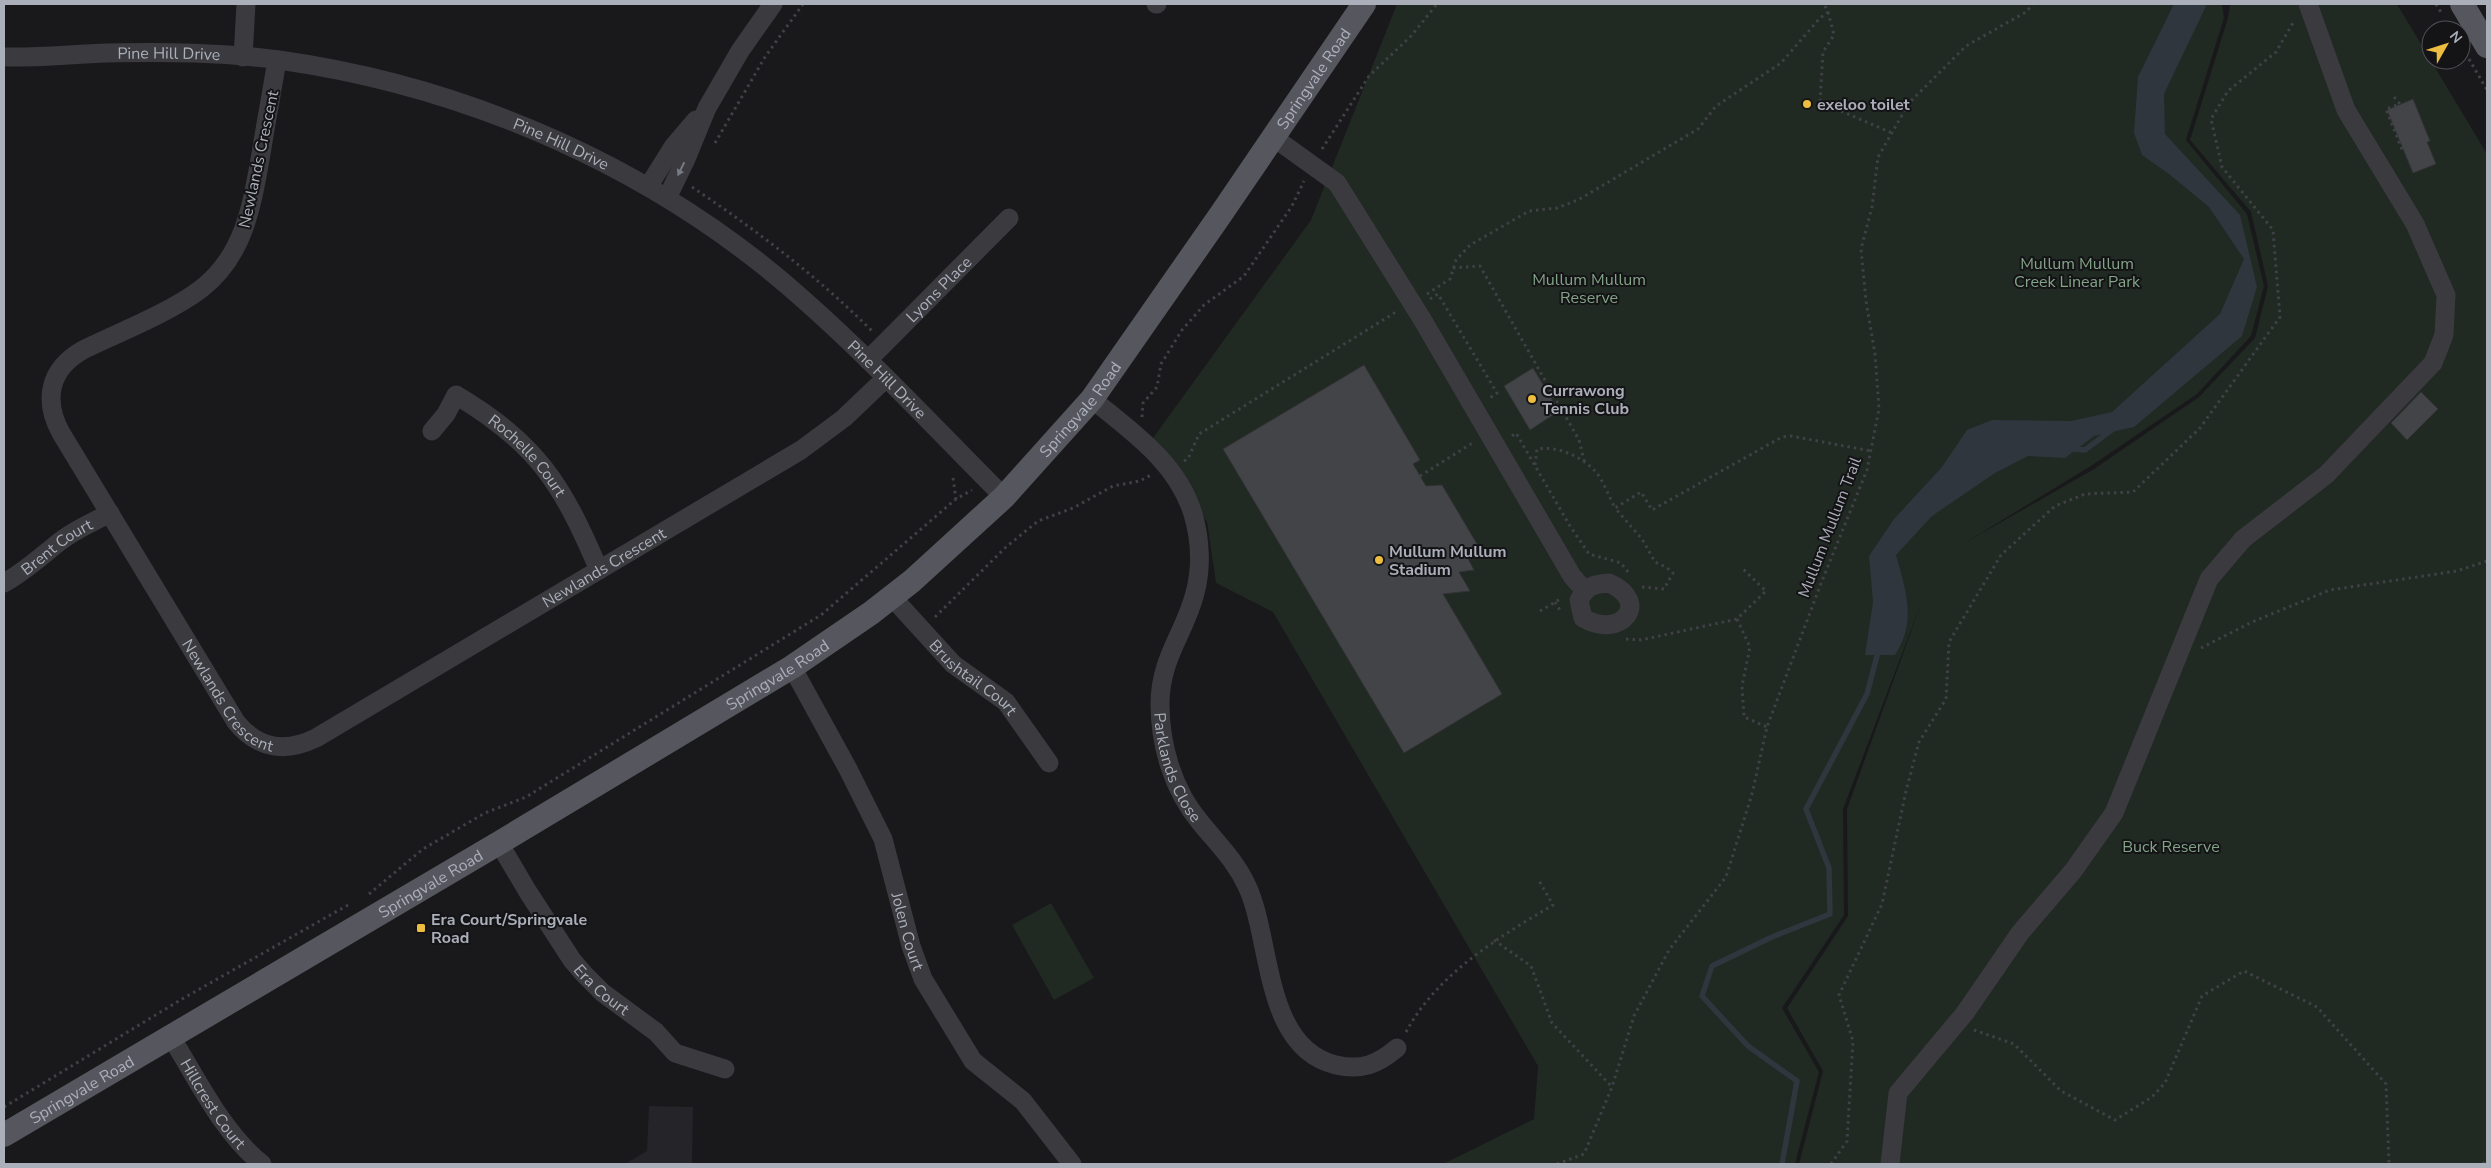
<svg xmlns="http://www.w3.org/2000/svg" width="2491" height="1168" viewBox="0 0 2491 1168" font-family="'Nunito Sans',sans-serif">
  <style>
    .built { fill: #252428 }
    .green { fill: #202922 }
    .water { fill: #2f363e }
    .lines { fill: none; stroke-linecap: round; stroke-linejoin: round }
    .stream { stroke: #2f363e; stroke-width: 5.5 }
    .building { fill: #434447; stroke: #333336 }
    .path { stroke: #404146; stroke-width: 3; stroke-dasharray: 2.5 4; stroke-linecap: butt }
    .minor { stroke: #3a3a3f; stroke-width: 19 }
    .major { stroke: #56575e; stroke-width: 24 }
    .oneway { fill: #787a83 }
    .poi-dot { fill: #ecbd3f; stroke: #141316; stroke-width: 2 }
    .labels { text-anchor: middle; stroke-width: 4; stroke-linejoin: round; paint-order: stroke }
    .street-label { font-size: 16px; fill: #abafba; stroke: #141316 }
    .poi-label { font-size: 16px; font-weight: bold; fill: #abafba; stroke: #141316; text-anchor: start }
    .park-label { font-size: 16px; fill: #83a487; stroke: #141316 }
  </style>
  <rect width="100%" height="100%" fill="#19181b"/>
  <polygon class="built" points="649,1106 693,1107 692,1164 625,1164 647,1151"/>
  <g class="green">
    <polygon points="1397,4 2222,4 2224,18 2186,140 2247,214 2264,286 2251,336 2197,394 2091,466 1968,541 2094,469 2199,397 2255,338 2268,286 2251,212 2190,140 2228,18 2230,4 2397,4 2487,154 2487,1164 1799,1164 1823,1071 1787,1008 1848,916 1847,809 1921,604 1843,809 1844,915 1782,1008 1819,1072 1795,1164 1443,1164 1534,1119 1538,1066 1273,612 1216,583 1207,522 1166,462 1150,442 1311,220"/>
    <polygon points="1051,903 1094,978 1054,1000 1012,925"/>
  </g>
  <path class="water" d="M2174,4H2207L2164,94L2165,134L2240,215L2257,287L2242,336L2134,427L2094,436L2065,458L2028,456L1995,473L1932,516L1896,555C1906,591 1917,621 1895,655H1865L1873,602L1869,556L1894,519L1942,467L1967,430L1992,420L2071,421L2112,412L2220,314L2244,259L2209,207L2169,174L2142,155L2134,133L2138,77Z"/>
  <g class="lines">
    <g class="stream">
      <polyline points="2072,449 2085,450 2113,429"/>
      <polyline points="1782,1164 1797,1081 1748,1046 1702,996 1712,966 1772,937 1830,914 1829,868 1806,809 1867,694 1879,648"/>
    </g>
  </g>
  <g class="building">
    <polygon points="2413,99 2430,141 2427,142 2436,164 2413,173 2387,110"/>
    <polygon points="1364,365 1420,460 1413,464 1426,486 1442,485 1480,549 1464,551 1474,570 1459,572 1470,591 1443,594 1502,694 1404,753 1223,449"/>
    <polygon points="1533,368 1559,411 1530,430 1504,386"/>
    <polygon points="2421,392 2438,409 2407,440 2391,423"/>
  </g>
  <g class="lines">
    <g class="path">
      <polyline points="2436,4 2442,14"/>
      <polyline points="1828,12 1834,35 1823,52 1820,102 1892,133"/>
      <polyline points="2469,59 2487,90"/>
      <polyline points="2394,97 2400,104 2386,109 2403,152"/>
      <polyline points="715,143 765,57 803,4"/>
      <polyline points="1322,149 1369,76 1411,36 1437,4"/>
      <path d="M692,187C756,230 817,276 872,331"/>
      <polyline points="1453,268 1480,266 1579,440 1585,464"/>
      <polyline points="1427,294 1450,279 1456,260 1470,245 1529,211 1557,208 1578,200 1698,129 1716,106 1781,63 1820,18 1828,12 1824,4"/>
      <polyline points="1430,299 1438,294 1497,393 1490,398"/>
      <polyline points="1142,417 1143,403 1157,387 1161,364 1182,330 1204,305 1244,276 1292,206 1304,181"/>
      <polyline points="1512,436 1516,433 1570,526 1589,554 1621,563 1628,572"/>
      <polyline points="1184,461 1188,459 1199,434 1396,312"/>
      <path d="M1535,465L1537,449C1557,446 1579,455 1594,470C1603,479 1609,497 1615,508"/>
      <polyline points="1420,476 1474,442"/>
      <polyline points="953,478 956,499"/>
      <polyline points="1642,587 1664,589 1673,573 1666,567 1655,562 1642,539 1615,508 1641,492 1652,510 1782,437 1791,436 1871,451"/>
      <polyline points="1555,602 1561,612"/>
      <polyline points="1540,611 1562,598"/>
      <polyline points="935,617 1006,547 1038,521 1073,508 1113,486 1140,481 1151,475"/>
      <polyline points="1737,619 1750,647 1742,686 1744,717 1767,727"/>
      <polyline points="1626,639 1641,640 1737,619 1766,591 1742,568"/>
      <polyline points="2201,648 2252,622 2330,590 2457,571 2487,561"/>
      <polyline points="369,894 423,849 485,813 526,797 821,615 956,499 972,490"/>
      <polyline points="1494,940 1531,966 1552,1023 1612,1087"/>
      <polyline points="1974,1030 2014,1044 2061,1091 2115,1120 2152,1097 2165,1083 2202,996 2244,971 2317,1007 2386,1084 2389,1164"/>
      <path d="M1406,1032C1437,974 1499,937 1553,905L1538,879"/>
      <polyline points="4,1107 182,999 348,905"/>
      <polyline points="1557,1164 1584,1154 1612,1087 1634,1016 1669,950 1726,877 1752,794 1767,727 1820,586 1867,470 1879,409 1875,354 1866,301 1861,249 1872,207 1878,157 1909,103 1966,46 2026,12 2033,4"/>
      <polyline points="1831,1164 1847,1141 1853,1041 1839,995 1882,904 1906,791 1919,742 1946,699 1949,642 2001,555 2055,506 2085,494 2133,492 2200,428 2280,317 2273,230 2222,167 2211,119 2228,91 2276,52 2294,21"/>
      <polyline points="2483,1164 2487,1159"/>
    </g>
    <g class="minor">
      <polyline points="1156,4 1157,4"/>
      <path id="s1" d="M4,57C38,58 73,54 107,53C164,52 222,52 279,60C471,87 659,170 804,300C874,362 938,431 1004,497"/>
      <polyline points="243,57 246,4"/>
      <path id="s2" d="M277,60C272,91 266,122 261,154C252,204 245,255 201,289C169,313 120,332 83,350C49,369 43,400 61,433L236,722C258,749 285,753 316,738L801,450L844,418L886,378"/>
      <polyline points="1273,137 1337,183 1422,319 1572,576 1584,590"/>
      <polyline points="648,187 673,147 696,120"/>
      <polyline points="667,198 686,159 707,108 740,51 773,4"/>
      <path id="s3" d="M868,360L1009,218"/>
      <path id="s4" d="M1092,399C1132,432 1177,462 1193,514C1200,538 1202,567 1195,593C1185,633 1160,658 1160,704C1160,745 1173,790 1200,822C1217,843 1235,860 1247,886C1272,939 1263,1048 1336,1065C1362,1071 1378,1064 1397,1048"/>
      <path id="s5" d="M432,431L446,414L456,395C538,444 562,484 599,570"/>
      <path id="s6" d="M4,583C22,573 37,560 53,547C70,532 91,523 110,513"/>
      <path d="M1609,583C1652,602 1621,640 1583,618L1579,600C1587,586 1593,584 1609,583Z"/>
      <path id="s7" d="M892,597L953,664L1006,702L1049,763"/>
      <path id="s8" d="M792,667L848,769L883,839L911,946L923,979L973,1061L1023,1101L1072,1164"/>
      <path id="s9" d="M499,843L528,892L572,960L584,974L603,993L656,1032L675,1053L725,1069"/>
      <path id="s10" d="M171,1037C198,1080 222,1132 262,1164"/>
      <polyline points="1890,1164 1898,1093 1965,1013 2020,933 2073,871 2114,813 2209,579 2243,539 2326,475 2433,363 2444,335 2446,295 2415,224 2346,110 2308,4"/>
    </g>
    <g class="major">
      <polyline points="2462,4 2487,46"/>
      <path id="s11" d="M4,1135L499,843L792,667L871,613L912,581L1004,497L1092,399L1221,214L1364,4"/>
    </g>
  </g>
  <defs><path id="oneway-solid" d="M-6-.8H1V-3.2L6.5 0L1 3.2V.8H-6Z" transform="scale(1.25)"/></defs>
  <use class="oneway" href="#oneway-solid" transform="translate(681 169) rotate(116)"/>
  <g class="poi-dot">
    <circle cx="1807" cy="104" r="5"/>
    <circle cx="1532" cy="399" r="5"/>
    <circle cx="1379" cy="560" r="5"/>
    <rect x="416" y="923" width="10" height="10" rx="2.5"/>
  </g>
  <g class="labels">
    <g class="street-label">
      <text dy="6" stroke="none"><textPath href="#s1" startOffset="165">Pine Hill Drive</textPath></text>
      <text dy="6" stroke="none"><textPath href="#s11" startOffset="1710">Springvale Road</textPath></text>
      <text dy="6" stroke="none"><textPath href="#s1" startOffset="571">Pine Hill Drive</textPath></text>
      <text transform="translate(258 159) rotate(-78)" y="6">Newlands Crescent</text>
      <text dy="6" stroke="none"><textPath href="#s3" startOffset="100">Lyons Place</textPath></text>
      <text dy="6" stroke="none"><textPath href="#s1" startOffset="976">Pine Hill Drive</textPath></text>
      <text dy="6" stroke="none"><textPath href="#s11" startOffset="1305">Springvale Road</textPath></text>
      <text dy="6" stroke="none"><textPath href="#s5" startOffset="138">Rochelle Court</textPath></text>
      <text transform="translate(1829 527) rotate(-69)" y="6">Mullum Mullum Trail</text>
      <text dy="6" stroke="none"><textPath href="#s6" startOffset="64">Brent Court</textPath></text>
      <text dy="6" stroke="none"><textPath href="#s2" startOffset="1239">Newlands Crescent</textPath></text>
      <text dy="6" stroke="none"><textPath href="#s11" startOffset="900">Springvale Road</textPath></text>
      <text dy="6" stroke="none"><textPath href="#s7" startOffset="115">Brushtail Court</textPath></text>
      <text dy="6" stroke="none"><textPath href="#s2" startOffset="790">Newlands Crescent</textPath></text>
      <text dy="6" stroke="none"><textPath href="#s4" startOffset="419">Parklands Close</textPath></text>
      <text dy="6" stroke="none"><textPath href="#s11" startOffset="495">Springvale Road</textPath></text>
      <text dy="6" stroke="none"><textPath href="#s8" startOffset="290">Jolen Court</textPath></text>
      <text dy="6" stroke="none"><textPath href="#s9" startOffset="180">Era Court</textPath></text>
      <text dy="6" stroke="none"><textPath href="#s11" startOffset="90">Springvale Road</textPath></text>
      <text dy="6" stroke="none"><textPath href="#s10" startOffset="79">Hillcrest Court</textPath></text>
    </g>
    <g class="poi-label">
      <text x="1817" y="110">exeloo toilet</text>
      <text x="1542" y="396">Currawong<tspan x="1542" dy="18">Tennis Club</tspan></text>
      <text x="1389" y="557">Mullum Mullum<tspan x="1389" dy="18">Stadium</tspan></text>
      <text x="431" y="925">Era Court/Springvale<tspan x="431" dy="18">Road</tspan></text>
    </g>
    <g class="park-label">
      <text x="2077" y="269">Mullum Mullum<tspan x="2077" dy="18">Creek Linear Park</tspan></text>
      <text x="1589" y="285">Mullum Mullum<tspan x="1589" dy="18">Reserve</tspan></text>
      <text x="2171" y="852">Buck Reserve</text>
    </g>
  </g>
  <rect width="2491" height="1168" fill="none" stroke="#abafba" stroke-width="10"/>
  <g transform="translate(2446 45) rotate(51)"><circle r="24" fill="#141316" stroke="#505158"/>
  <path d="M0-4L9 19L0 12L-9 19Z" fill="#ecbd3f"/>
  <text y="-8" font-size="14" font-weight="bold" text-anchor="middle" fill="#abafba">N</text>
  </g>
</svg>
